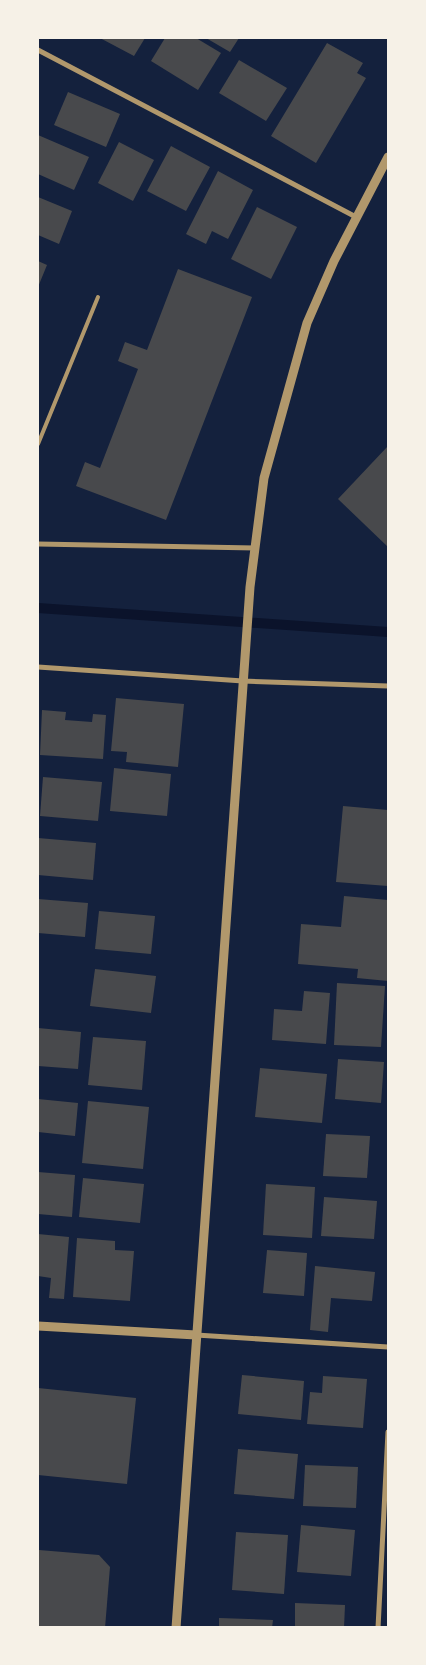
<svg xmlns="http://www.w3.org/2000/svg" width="426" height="1665" viewBox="0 0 426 1665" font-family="Lato,sans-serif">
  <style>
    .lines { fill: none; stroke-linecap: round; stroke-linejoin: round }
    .stream { stroke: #0b132b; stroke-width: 10 }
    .building { fill: #48494c }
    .service { stroke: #b1986c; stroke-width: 4 }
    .minor { stroke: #b1986c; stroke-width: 5 }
    .tertiary { stroke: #b1986c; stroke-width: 9 }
  </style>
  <rect width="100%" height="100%" fill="#14213d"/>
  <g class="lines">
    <polyline class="stream" points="38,608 388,632"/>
  </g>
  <g class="building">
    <polygon points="100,38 145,38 134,56"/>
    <polygon points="165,38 196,38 221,53 198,90 151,61"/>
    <polygon points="206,38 239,38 230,52"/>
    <polygon points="327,43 363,63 357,73 366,78 316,163 271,136"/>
    <polygon points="239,60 287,88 266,121 219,93"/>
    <polygon points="68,92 120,114 106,147 54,125"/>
    <polygon points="38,135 89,157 74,190 38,174"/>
    <polygon points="119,142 154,160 133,201 98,183"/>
    <polygon points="171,146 210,167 186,211 147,191"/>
    <polygon points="218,171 253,190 228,239 212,231 206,244 186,234"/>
    <polygon points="38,197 72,211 59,244 38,235"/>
    <polygon points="257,207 297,227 271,279 231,259"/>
    <polygon points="38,261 47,265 38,287"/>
    <polygon points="178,269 252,297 166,520 76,486 85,462 100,468 138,369 118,361 125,342 147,350"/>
    <polygon points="388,446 388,547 338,499"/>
    <polygon points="116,698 184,704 178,767 126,762 127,752 111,751"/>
    <polygon points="42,710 66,712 65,720 92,722 93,714 106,715 103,759 40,755"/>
    <polygon points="114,768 171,774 167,816 110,811"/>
    <polygon points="43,777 102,782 98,821 40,816"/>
    <polygon points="343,806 388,810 388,886 336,882"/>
    <polygon points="38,838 96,843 93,880 38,875"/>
    <polygon points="344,896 388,900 388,981 357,978 358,969 298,964 301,924 341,927"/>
    <polygon points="38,899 88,903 85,937 38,933"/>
    <polygon points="99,911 155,916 151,954 95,949"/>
    <polygon points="95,969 156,976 151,1013 90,1006"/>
    <polygon points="337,983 385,986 381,1047 334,1045"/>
    <polygon points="304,991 330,993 326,1044 272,1040 274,1009 302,1011"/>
    <polygon points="38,1028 81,1032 78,1069 38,1066"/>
    <polygon points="93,1037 146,1041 142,1090 88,1085"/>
    <polygon points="338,1059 384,1062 381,1103 335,1099"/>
    <polygon points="260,1068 327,1074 322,1123 255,1117"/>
    <polygon points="38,1099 78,1103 75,1136 38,1132"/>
    <polygon points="88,1101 149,1107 143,1169 82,1163"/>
    <polygon points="326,1134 370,1136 367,1178 323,1176"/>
    <polygon points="38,1172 75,1175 72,1217 38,1214"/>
    <polygon points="83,1178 144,1184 140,1223 79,1217"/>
    <polygon points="266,1184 315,1187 312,1238 263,1235"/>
    <polygon points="324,1197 377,1201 374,1239 321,1236"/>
    <polygon points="38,1234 69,1237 64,1299 49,1298 51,1278 38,1276"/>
    <polygon points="77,1238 115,1241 115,1250 134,1251 130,1301 73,1297"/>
    <polygon points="267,1250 307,1253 304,1296 263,1293"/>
    <polygon points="315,1266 375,1272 372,1301 331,1298 328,1332 310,1330"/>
    <polygon points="242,1375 304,1381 301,1420 238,1414"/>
    <polygon points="323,1376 367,1379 363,1428 307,1424 310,1392 322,1393"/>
    <polygon points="38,1388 136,1398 127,1484 38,1475"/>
    <polygon points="238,1449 298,1454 294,1499 234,1494"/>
    <polygon points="305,1465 358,1467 356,1508 303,1506"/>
    <polygon points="301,1525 355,1530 351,1576 297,1572"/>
    <polygon points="236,1532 288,1535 284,1594 232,1590"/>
    <polygon points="39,1550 99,1555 110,1567 105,1628 38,1628"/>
    <polygon points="295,1603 345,1605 344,1628 295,1628"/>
    <polygon points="219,1618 273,1620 272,1628 219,1628"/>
  </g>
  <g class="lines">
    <polyline class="service" points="38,444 98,297"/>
    <g class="minor">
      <polyline points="38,50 356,217"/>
      <polyline points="38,544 255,548"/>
      <polyline points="38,667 243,681 388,686"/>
      <polyline points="196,1335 388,1347"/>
      <polyline points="378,1628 388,1432"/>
    </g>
    <g class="tertiary">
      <polyline points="38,1326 196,1335"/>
      <polyline points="176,1628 250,587 264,478 307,323 334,261 388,157"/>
    </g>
  </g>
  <rect width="426" height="1665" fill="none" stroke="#f6f1e7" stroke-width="78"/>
</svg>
